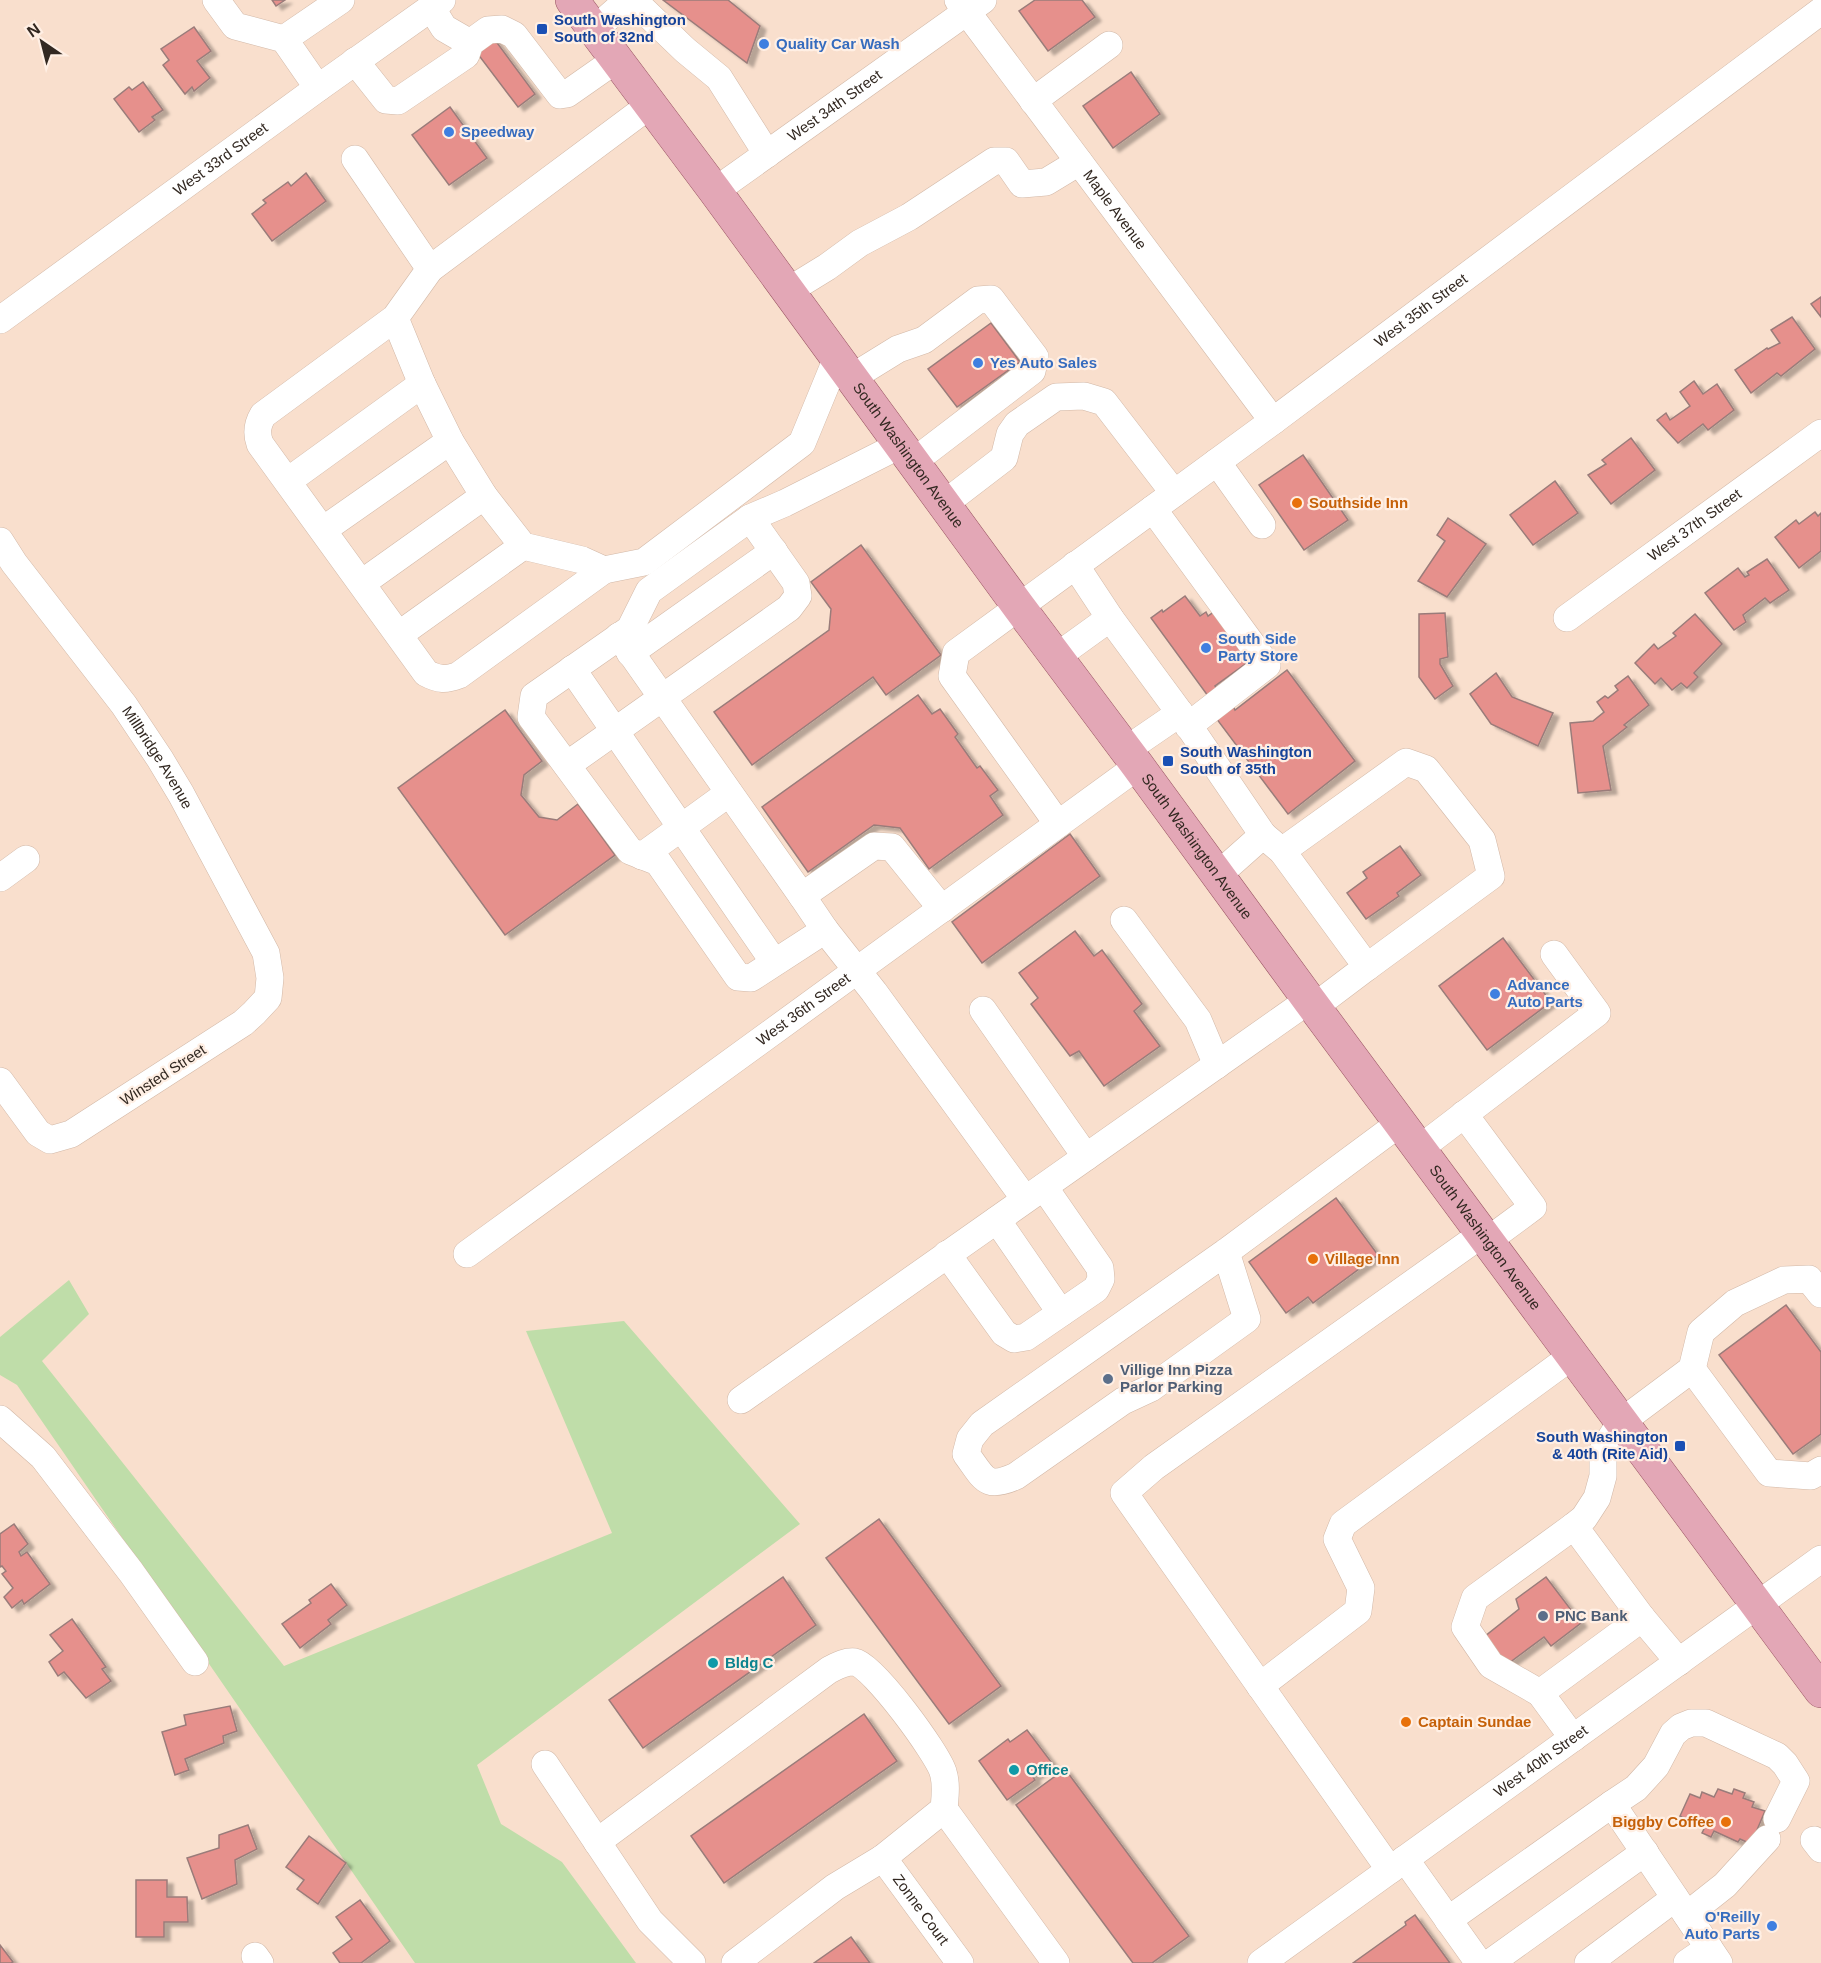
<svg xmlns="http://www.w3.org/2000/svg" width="1821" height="1963" viewBox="0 0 1821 1963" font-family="Arial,sans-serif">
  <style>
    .green { fill: #bfdda9 }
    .building { fill: #e6908c; stroke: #9a7c7a; stroke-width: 1.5; filter: url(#shadow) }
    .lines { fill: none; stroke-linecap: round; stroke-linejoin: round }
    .minor-casing { stroke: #d2b8a7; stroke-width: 28 }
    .major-casing { stroke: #995562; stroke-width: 34 }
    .minor { stroke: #fff; stroke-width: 27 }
    .major { stroke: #e3a7b6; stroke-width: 33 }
    .transit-dot { fill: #1a4fb4; stroke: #ffefe4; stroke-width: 2 }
    .shop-dot { fill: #3f7fe0; stroke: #ffefe4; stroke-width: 2 }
    .food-dot { fill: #e8710a; stroke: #ffefe4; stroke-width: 2 }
    .service-dot { fill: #5c6f8a; stroke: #ffefe4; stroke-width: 2 }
    .culture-dot { fill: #0f9aa8; stroke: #ffefe4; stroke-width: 2 }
    .labels { text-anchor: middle; stroke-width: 4.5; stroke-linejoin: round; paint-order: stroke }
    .transit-label { font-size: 15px; font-weight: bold; fill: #164399; stroke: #ffefe4; text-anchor: start }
    .shop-label { font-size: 15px; font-weight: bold; fill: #366cbe; stroke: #ffefe4; text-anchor: start }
    .street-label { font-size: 15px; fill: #322821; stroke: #ffefe4 }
    .food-label { font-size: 15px; font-weight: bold; fill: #c56008; stroke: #ffefe4; text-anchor: start }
    .service-label { font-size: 15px; font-weight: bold; fill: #4e5e75; stroke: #ffefe4; text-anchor: start }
    .culture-label { font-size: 15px; font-weight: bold; fill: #0d838f; stroke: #ffefe4; text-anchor: start }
  </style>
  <defs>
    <filter id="shadow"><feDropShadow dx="6" dy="4" stdDeviation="1.5" flood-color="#0004"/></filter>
  </defs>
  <rect width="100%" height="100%" fill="#f9dfcd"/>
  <polygon class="green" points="69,1280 89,1314 42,1361 284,1666 612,1533 526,1331 624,1321 800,1524 477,1765 501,1824 562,1862 636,1963 415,1963 17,1385 0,1375 0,1337"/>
  <g class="building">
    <polygon points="272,0 285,0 276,6"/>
    <polygon points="663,0 728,0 760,26 747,63"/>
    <polygon points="1035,0 1082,0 1095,17 1048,51 1019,11"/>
    <polygon points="194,27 211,51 197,61 210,78 194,91 192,87 185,94 163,65 169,60 161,49"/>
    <polygon points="489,32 535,94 518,107 471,45"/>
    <polygon points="1131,72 1160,114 1113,148 1083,106"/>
    <polygon points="143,82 163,110 152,117 155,120 139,132 114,99 129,87 132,90"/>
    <polygon points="450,107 487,158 449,185 412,135"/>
    <polygon points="306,173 326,201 272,241 252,214 266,203 263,200 288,182 291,186"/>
    <polygon points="1821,297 1821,317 1811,304"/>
    <polygon points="1792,317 1815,349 1781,376 1777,373 1751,393 1735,370 1767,348 1768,349 1780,343 1771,330"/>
    <polygon points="991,323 1020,362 957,407 928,369"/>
    <polygon points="1694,381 1703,394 1717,384 1734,410 1708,430 1703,424 1678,443 1657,420 1666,413 1670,420 1690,406 1680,392"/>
    <polygon points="1631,438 1655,470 1611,504 1588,475 1606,464 1602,460"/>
    <polygon points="1303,455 1348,520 1304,550 1259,485"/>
    <polygon points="1555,481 1578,513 1533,545 1510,515"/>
    <polygon points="1815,512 1818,516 1821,513 1821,551 1799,568 1775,537 1796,520 1799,524"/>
    <polygon points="1448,518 1486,544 1447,597 1418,581 1445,541 1437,535"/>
    <polygon points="861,545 941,655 886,695 873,677 752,765 714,712 829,630 831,609 811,582"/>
    <polygon points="1767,559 1789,590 1770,603 1765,598 1743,615 1746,622 1734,630 1705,593 1738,568 1745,577 1749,575 1747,572"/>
    <polygon points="1185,596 1200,616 1206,612 1208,616 1219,608 1255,657 1215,686 1217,689 1208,696 1151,618 1162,610 1163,612"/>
    <polygon points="1445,613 1448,657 1440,659 1440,664 1453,686 1435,699 1419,677 1419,614"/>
    <polygon points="1695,614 1722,644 1694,673 1698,677 1687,688 1681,683 1672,690 1661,678 1655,684 1635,663 1654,644 1658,649 1676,636 1673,633"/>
    <polygon points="1287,670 1355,761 1288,814 1216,718 1233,706 1235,710"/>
    <polygon points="1496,673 1512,697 1553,713 1538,746 1491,724 1470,694"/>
    <polygon points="1628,676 1649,705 1624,725 1627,727 1603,746 1611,790 1578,793 1570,723 1593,721 1604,712 1597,702 1605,696 1608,698 1618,690 1615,686"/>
    <polygon points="918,695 932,714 940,709 958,734 955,737 977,768 980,766 998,790 990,796 1003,815 929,869 900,828 874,825 808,872 762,807"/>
    <polygon points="505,710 542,761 524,775 521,795 539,817 557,820 578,804 615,855 505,935 398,788"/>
    <polygon points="1070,834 1100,876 982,963 952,922"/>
    <polygon points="1400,846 1421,875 1397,893 1399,896 1366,919 1347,893 1367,878 1363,872"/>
    <polygon points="1075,931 1094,956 1102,950 1142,1004 1134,1011 1160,1046 1104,1086 1079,1051 1070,1056 1031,1004 1038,998 1019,973"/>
    <polygon points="1503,938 1551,1002 1487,1050 1439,986"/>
    <polygon points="1336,1198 1378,1255 1313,1303 1308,1297 1286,1313 1249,1262"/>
    <polygon points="1786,1305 1821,1352 1821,1434 1793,1454 1719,1355"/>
    <polygon points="879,1519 1001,1686 949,1724 826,1558"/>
    <polygon points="14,1524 28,1544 19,1552 21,1556 27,1552 50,1584 24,1604 22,1600 12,1608 4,1597 13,1588 2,1574 6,1571 2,1566 0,1567 0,1534"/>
    <polygon points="783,1577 816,1625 643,1748 609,1700"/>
    <polygon points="1546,1577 1581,1623 1551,1646 1544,1637 1505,1666 1484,1637 1519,1609 1516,1599"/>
    <polygon points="331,1584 347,1605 328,1620 331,1624 300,1648 282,1624 311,1603 309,1600"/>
    <polygon points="72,1619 106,1667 102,1669 111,1681 86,1698 64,1672 58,1676 49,1662 63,1651 50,1635"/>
    <polygon points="230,1706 237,1731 223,1736 224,1743 185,1759 189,1770 175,1775 162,1732 186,1725 184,1715"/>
    <polygon points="864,1714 897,1761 724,1883 691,1836"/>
    <polygon points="1027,1730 1052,1763 1033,1777 1035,1780 1007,1800 979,1761 1008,1739 1010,1742"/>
    <polygon points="1065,1769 1189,1936 1152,1963 1133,1963 1016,1805"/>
    <polygon points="1718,1789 1732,1794 1734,1789 1745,1793 1743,1798 1754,1802 1752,1807 1765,1811 1751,1844 1740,1839 1738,1842 1714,1831 1711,1837 1702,1833 1705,1827 1680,1816 1690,1794 1700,1798 1702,1792 1714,1797"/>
    <polygon points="248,1825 257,1849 235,1860 237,1884 202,1899 187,1858 219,1848 219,1835"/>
    <polygon points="309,1836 346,1863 318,1904 297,1889 304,1880 286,1867"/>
    <polygon points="136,1880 167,1880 167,1897 187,1897 188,1922 164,1922 164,1937 136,1937"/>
    <polygon points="360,1900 390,1941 361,1963 340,1963 333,1953 352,1939 336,1917"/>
    <polygon points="1415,1915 1450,1963 1353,1963 1406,1925 1405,1922"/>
    <polygon points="851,1937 870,1963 814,1963"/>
    <polygon points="0,1945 13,1962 11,1963 0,1963"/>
  </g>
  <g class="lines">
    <g class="minor-casing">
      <g id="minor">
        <polyline points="216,0 235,26 284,39 318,88"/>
        <polyline points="633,0 685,50 719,78 767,154"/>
        <path id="s1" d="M958,0L1273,421"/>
        <polyline points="431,7 444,28 470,43"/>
        <polyline points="594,30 628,0"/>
        <polyline points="284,39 341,0"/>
        <polyline points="355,61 386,100 398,101 466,55 470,43 488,30 502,29 514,35 560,95 567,94 617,59"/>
        <polyline points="1033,101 1109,45"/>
        <polyline points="355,159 430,269"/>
        <path id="s2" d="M715,191L983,0"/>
        <polyline points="788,291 827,267 860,243 909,217 994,161 1006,161 1022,184 1046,182 1079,162"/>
        <path d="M395,318L422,384L450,441L484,496L523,546L582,560L604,570L459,675C446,680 439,680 426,673L260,444C256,433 257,425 263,415L395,318L430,269L650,105"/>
        <path id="s3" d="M0,320L318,88L442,0"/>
        <polyline points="851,378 898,349 924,340 978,300 991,299 1035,357 1032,371 913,462"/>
        <polyline points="900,445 785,503 750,518 649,591 630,629 534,696 531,717 630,851 658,862 738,977 751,978 825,930 874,992 1025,1199"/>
        <polyline points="1217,462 1262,525"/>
        <polyline points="288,481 422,384"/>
        <polyline points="944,504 1004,458 1010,434 1017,424 1056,397 1084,396 1104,402 1174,493"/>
        <polyline points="1153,509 1267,665 1188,726"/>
        <polyline points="323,530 450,441"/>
        <path id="s4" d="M0,541L14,563L124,705L160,759L181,794L266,953L270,978L268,998L254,1013L243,1023L71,1134L50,1140L38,1133L0,1081"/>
        <polyline points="1075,565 1110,618 1180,713"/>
        <polyline points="604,570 644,562 802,443 837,358"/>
        <polyline points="362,583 484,496"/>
        <path id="s5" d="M1567,618L1821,433"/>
        <polyline points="400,634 523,546"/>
        <polyline points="619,636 802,896"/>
        <polyline points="630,653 774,551"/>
        <polyline points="1056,657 1110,618"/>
        <polyline points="572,669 774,962"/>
        <polyline points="1126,750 1180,713 1263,835"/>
        <polyline points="567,765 789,608 798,596 796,583 750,518"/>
        <path id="s6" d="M1058,824L952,676L956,653L1273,421L1821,11"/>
        <polyline points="1282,851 1406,762 1426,769 1482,840 1491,876 1367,967"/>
        <polyline points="642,856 729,793"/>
        <polyline points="1218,875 1263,835 1282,851 1367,967 1314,1007"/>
        <polyline points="0,878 26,859"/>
        <polyline points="1124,920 1198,1020 1217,1065"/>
        <polyline points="825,930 802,896 874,846 892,847 942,909"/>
        <polyline points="983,1010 1086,1157"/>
        <polyline points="1464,1114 1533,1207 1487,1241"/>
        <polyline points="1419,1149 1597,1013 1554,954"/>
        <polyline points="997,1220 1061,1313"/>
        <path d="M1226,1252L1247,1319L1151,1388L1123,1401L1016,1476C985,1490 984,1478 966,1454L970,1439L982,1424L1226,1252L1400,1123"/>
        <path id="s7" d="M467,1254L1138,766"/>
        <polyline points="947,1254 1004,1333 1014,1339 1026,1337 1096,1289 1101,1279 1100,1268 1044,1187"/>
        <polyline points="1692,1369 1769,1473 1811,1476 1821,1470"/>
        <polyline points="741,1400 1309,1000"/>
        <polyline points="0,1419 43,1457 131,1572 195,1662"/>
        <polyline points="1642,1618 1574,1526 1584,1518 1597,1498 1603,1476 1603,1450 1621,1422 1692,1369 1701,1332 1735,1303 1784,1280 1809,1279 1821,1294"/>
        <polyline points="1260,1686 1358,1611 1361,1588 1337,1539 1343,1524 1572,1356"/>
        <polyline points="1540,1693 1491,1665 1465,1627 1475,1598 1574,1526"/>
        <polyline points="1573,1738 1540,1693 1642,1618 1679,1662"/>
        <polyline points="545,1764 650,1921 692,1963"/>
        <polyline points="1612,1804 1636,1788 1656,1766 1673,1734 1681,1727 1691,1723 1706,1723 1777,1756 1785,1764 1796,1781 1777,1819"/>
        <polyline points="944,1809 1056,1963"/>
        <polyline points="1814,1840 1821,1849"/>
        <path d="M597,1842L829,1670C837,1666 845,1661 855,1662C873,1665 938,1754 943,1772C947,1784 945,1797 944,1809L883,1858L835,1887L735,1963"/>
        <path id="s8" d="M883,1858L960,1963"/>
        <polyline points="1405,1859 1479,1963"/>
        <polyline points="1390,1870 1124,1493 1154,1467 1482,1234"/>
        <polyline points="1687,1915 1725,1885 1767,1839"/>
        <polyline points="1448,1920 1612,1804 1719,1963"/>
        <polyline points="255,1956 260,1963"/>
        <path id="s9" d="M1261,1963L1821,1559"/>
        <polyline points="1490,1963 1645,1852"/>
        <polyline points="1588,1963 1675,1898"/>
        <polyline points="1687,1963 1709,1948"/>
      </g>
    </g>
    <g class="major-casing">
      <g id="major">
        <path id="s10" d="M572,0L715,191L1019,607L1138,766L1309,1000L1821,1691"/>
      </g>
    </g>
    <use href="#minor" class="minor"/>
    <use href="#major" class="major"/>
  </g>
  <g class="transit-dot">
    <rect x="536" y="23" width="12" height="12" rx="3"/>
    <rect x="1162" y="755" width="12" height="12" rx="3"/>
    <rect x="1674" y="1440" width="12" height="12" rx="3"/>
  </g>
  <g class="shop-dot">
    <circle cx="764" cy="44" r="6"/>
    <circle cx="449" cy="132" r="6"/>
    <circle cx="978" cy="363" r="6"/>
    <circle cx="1206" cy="648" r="6"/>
    <circle cx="1495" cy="994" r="6"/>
    <circle cx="1772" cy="1926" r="6"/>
  </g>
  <g class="food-dot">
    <circle cx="1297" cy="503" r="6"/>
    <circle cx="1313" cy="1259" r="6"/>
    <circle cx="1406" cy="1722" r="6"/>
    <circle cx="1726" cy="1822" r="6"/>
  </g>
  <g class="service-dot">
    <circle cx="1108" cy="1379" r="6"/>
    <circle cx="1543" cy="1616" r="6"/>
  </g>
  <g class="culture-dot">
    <circle cx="713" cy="1663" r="6"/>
    <circle cx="1014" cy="1770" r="6"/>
  </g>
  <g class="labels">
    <g class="transit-label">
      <text x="554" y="25">South Washington<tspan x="554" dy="17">South of 32nd</tspan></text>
      <text x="1180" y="757">South Washington<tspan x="1180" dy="17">South of 35th</tspan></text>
      <text x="1668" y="1442" text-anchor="end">South Washington<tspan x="1668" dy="17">&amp; 40th (Rite Aid)</tspan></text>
    </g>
    <g class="shop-label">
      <text x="776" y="49">Quality Car Wash</text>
      <text x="461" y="137">Speedway</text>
      <text x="990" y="368">Yes Auto Sales</text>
      <text x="1218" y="644">South Side<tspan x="1218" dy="17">Party Store</tspan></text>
      <text x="1507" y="990">Advance<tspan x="1507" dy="17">Auto Parts</tspan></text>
      <text x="1760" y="1922" text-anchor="end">O'Reilly<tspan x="1760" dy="17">Auto Parts</tspan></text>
    </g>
    <g class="street-label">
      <text dy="5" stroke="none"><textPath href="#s2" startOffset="147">West 34th Street</textPath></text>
      <text dy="5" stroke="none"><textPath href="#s3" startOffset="273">West 33rd Street</textPath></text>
      <text dy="5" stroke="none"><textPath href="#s1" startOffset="262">Maple Avenue</textPath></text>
      <text dy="5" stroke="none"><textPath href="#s6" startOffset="783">West 35th Street</textPath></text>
      <text dy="5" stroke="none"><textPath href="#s10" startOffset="566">South Washington Avenue</textPath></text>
      <text dy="5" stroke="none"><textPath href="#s5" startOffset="158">West 37th Street</textPath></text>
      <text dy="5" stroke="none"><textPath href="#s4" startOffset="268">Millbridge Avenue</textPath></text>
      <text dy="5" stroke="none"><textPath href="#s10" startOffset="1052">South Washington Avenue</textPath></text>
      <text dy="5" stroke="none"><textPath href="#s7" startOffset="416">West 36th Street</textPath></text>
      <text transform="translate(163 1075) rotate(-33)" y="5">Winsted Street</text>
      <text dy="5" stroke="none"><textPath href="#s10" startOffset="1538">South Washington Avenue</textPath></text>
      <text dy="5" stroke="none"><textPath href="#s9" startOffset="345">West 40th Street</textPath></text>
      <text dy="5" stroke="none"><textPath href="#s8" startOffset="64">Zonne Court</textPath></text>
    </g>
    <g class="food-label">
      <text x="1309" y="508">Southside Inn</text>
      <text x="1325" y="1264">Village Inn</text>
      <text x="1418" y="1727">Captain Sundae</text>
      <text x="1714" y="1827" text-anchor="end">Biggby Coffee</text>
    </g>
    <g class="service-label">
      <text x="1120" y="1375">Villige Inn Pizza<tspan x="1120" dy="17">Parlor Parking</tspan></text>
      <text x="1555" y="1621">PNC Bank</text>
    </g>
    <g class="culture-label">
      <text x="725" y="1668">Bldg C</text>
      <text x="1026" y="1775">Office</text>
    </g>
  </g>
  <g transform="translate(42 42) rotate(325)" stroke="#ffefe4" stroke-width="4.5" paint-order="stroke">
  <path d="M0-4.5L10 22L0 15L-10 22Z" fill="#322821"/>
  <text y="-9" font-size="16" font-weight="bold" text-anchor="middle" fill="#322821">N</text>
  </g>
</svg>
